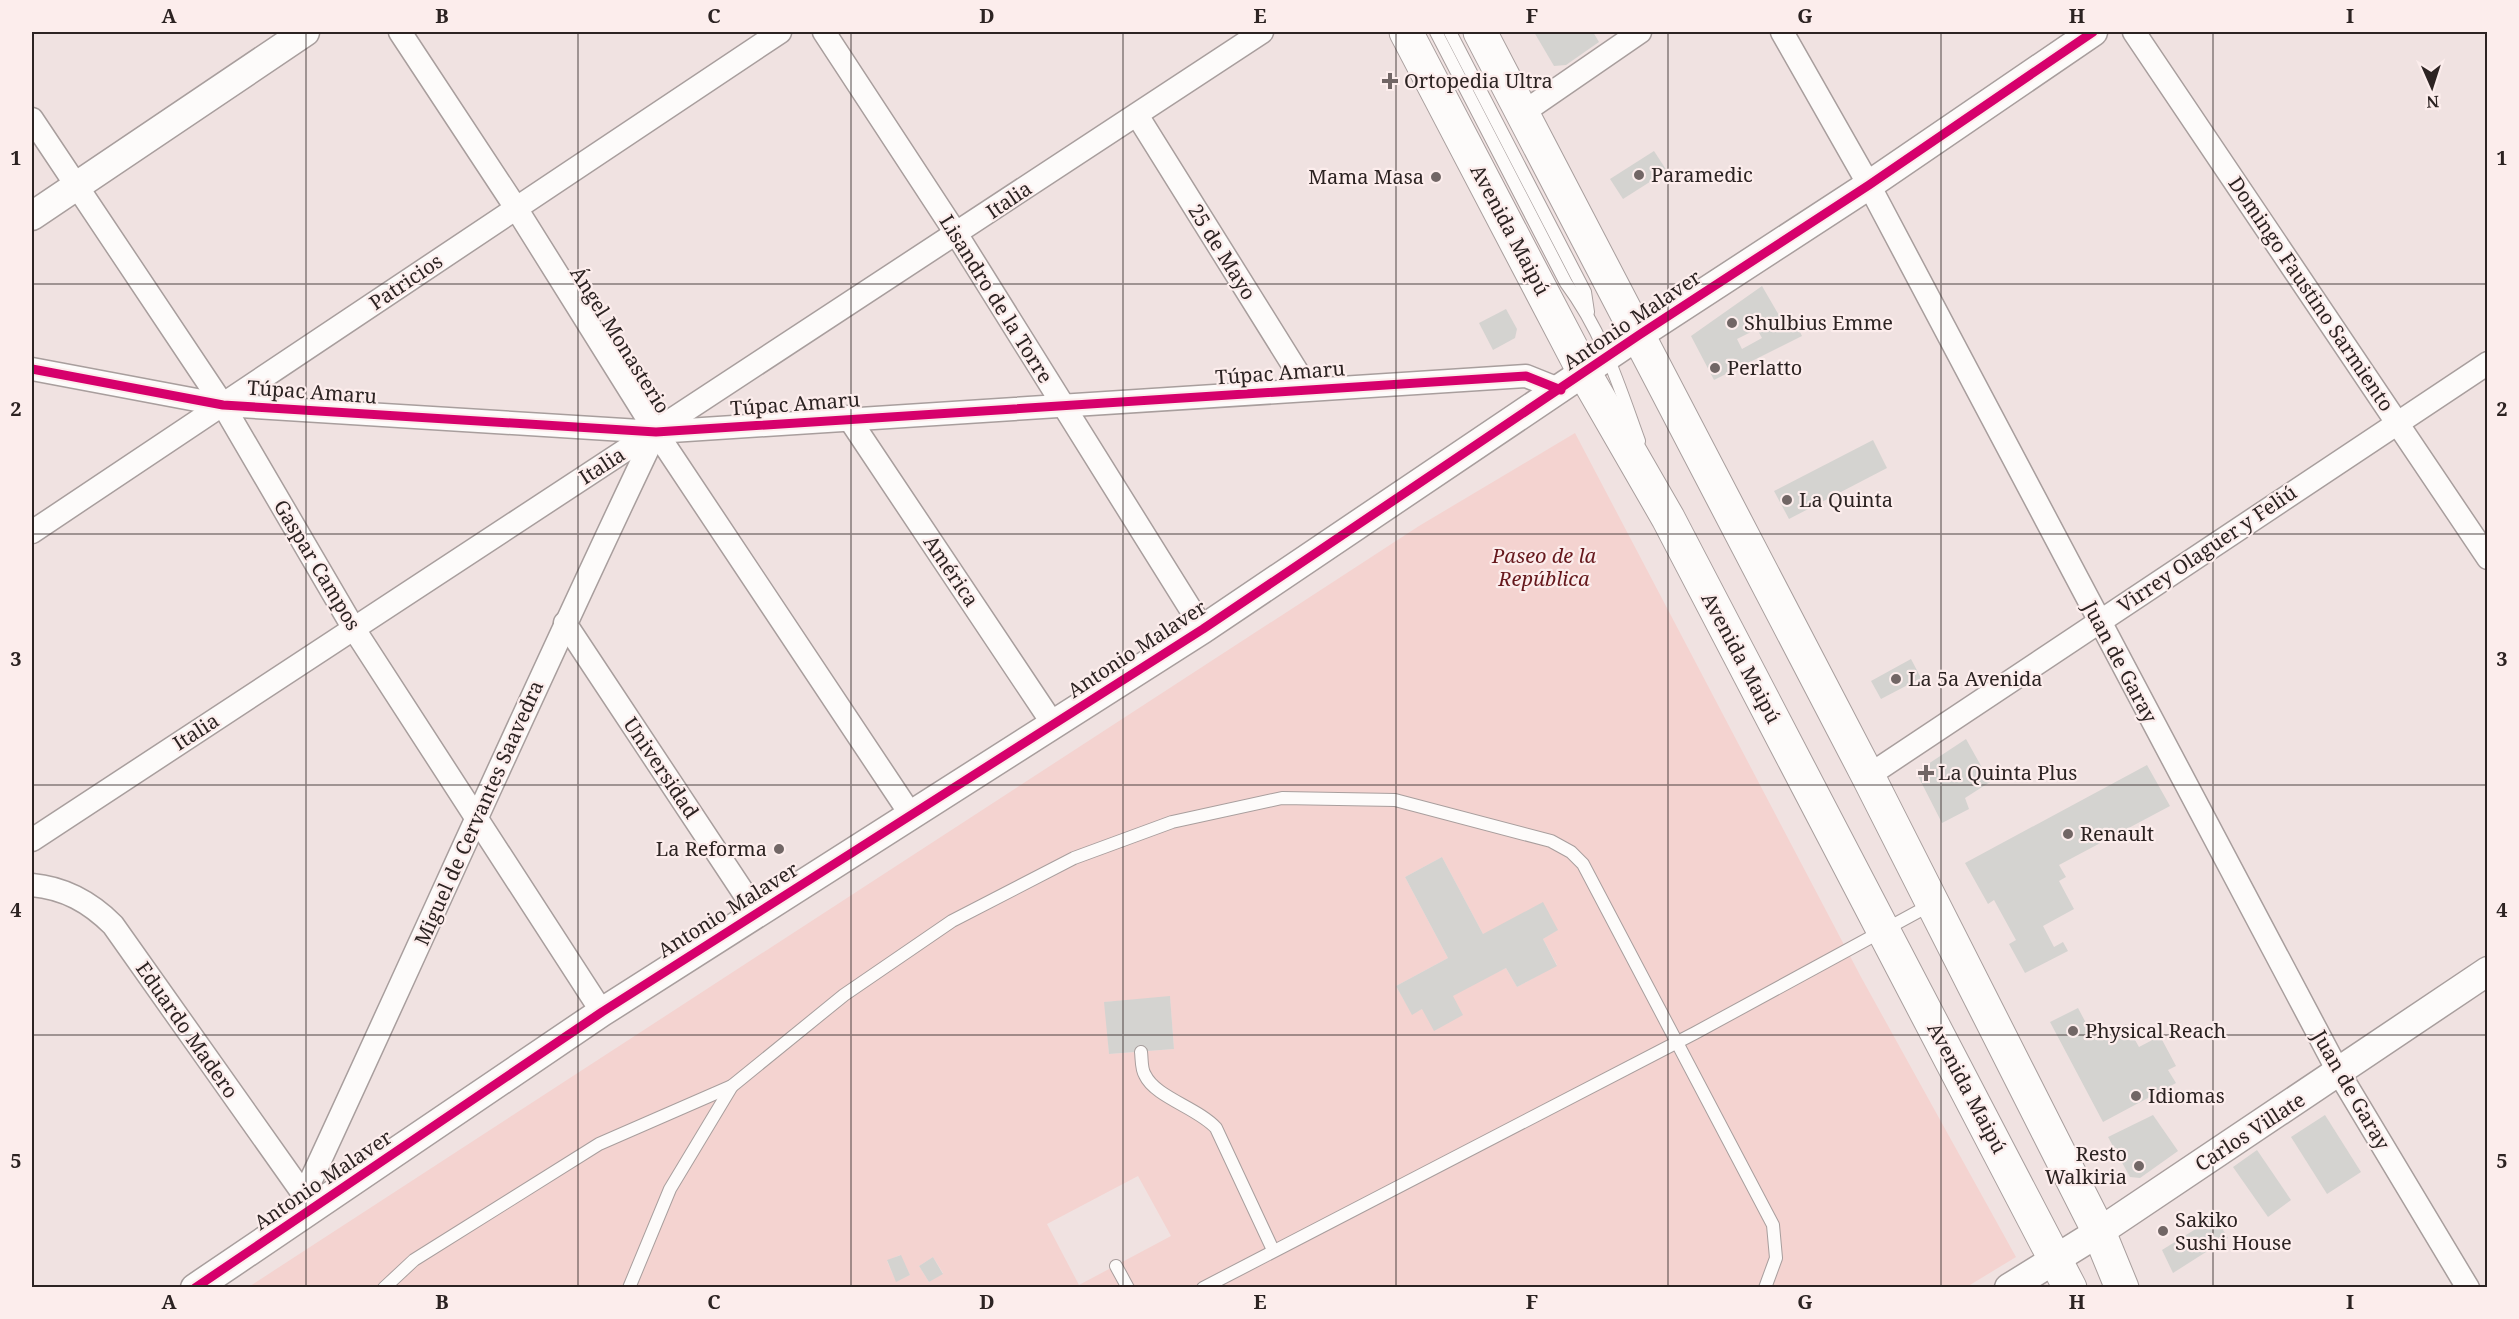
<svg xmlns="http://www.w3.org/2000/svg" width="2519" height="1319" viewBox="0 0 2519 1319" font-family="'Noto Serif',serif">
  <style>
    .green { fill: #f4d3d0; fill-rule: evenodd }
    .building { fill: #d4d3d0; fill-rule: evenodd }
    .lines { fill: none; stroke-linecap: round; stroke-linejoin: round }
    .service-casing { stroke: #a89e9d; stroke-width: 14 }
    .minor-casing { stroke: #a89e9d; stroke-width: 25 }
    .tertiary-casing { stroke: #a89e9d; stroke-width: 31 }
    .secondary-casing { stroke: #a89e9d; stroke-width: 35 }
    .service { stroke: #fdfbfa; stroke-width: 12 }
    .minor { stroke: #fdfbfa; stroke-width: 22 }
    .tertiary { stroke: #fdfbfa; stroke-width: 28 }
    .secondary { stroke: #fdfbfa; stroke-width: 33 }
    .cycleway-casing { stroke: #fcedec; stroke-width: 13 }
    .cycleway { stroke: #d6006c; stroke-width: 9 }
    .grid { fill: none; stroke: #2c2322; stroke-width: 1.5; stroke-opacity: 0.55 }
    .poi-dot { fill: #716665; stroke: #fcedec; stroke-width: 2 }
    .labels { text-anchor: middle; stroke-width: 4.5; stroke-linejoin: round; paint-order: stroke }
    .poi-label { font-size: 20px; fill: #2c2322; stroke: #fcedec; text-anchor: start }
    .street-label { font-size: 20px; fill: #2c2322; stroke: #fcedec }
    .park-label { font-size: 20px; font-style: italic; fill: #66181c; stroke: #fcedec }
    .neatline { fill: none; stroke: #2c2322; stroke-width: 2 }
    .grid-label { font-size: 20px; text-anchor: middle; font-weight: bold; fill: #2c2322 }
  </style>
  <rect width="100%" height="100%" fill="#f0e2e1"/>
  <path class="green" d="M1575,433L1861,977L2016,1257L1965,1288H247L1419,526ZM1442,857L1483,934L1557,930L1543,939L1557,965L1517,987L1506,968L1412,1014L1396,986L1448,958L1405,877ZM1170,997L1174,1049L1109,1054L1105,1002ZM1138,1176L1171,1236L1079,1285L1047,1224ZM900,1255L910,1275L896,1281L887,1261ZM933,1257L943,1273L929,1282L919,1266Z"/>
  <g class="building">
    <polygon points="1534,32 1593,32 1599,42 1566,65 1554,66"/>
    <polygon points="1654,151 1667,171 1623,199 1610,179"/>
    <path d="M1762,286L1780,317L1790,312L1802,336L1714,380L1691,336ZM1757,329L1762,338L1742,349L1737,339Z"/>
    <polygon points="1506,309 1517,329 1515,338 1493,350 1479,323"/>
    <polygon points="1873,440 1887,468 1789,519 1774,491"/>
    <polygon points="1911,659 1921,678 1881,699 1871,681"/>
    <polygon points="1966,739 1990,782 1965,798 1969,809 1942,823 1916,772"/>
    <polygon points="2147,765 2170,806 2059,865 2066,877 2059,881 2074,909 2043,926 2054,947 2063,942 2068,951 2025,973 2009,944 2016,940 1994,900 1988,904 1965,863"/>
    <polygon points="1442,857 1483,934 1543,902 1558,930 1543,939 1557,966 1517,987 1506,968 1453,996 1463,1015 1434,1031 1422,1009 1412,1015 1396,986 1448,958 1405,877"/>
    <polygon points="1170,996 1174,1049 1109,1054 1104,1002"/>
    <polygon points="2078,1008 2095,1040 2126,1024 2139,1047 2160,1036 2176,1066 2168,1070 2176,1083 2103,1122 2050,1022"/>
    <polygon points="2153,1115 2178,1151 2140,1178 2130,1177 2108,1137"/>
    <polygon points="2325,1115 2361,1172 2327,1194 2291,1137"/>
    <polygon points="2257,1150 2291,1200 2268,1217 2233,1167"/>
    <polygon points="2215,1217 2228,1238 2173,1273 2162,1250"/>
    <polygon points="901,1255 910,1275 896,1282 887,1260"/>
    <polygon points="933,1257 943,1274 929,1282 919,1266"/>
  </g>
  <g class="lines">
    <g class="service-casing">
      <g id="service">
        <path d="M1436,32L1566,283C1603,333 1618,383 1639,441"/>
        <polyline points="1450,32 1585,292 1588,312"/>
        <path d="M1141,1052C1142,1059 1141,1069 1145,1075C1155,1097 1198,1108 1216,1128L1273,1250"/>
        <polyline points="1116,1266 1128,1288"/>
        <polyline points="384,1288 414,1260 599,1144 732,1086"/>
        <polyline points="629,1288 670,1189 732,1086 844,995 952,921 1074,858 1172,822 1282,798 1395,800 1551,841 1571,852 1583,864 1773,1225 1776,1258 1765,1288"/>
        <polyline points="1203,1288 1695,1033 1932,904"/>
      </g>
    </g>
    <g class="minor-casing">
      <g id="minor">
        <polyline points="400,32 516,208 656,432 911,815"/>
        <polyline points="824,32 957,235 1203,629"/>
        <polyline points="1782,32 1869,185 2339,1073 2468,1288"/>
        <polyline points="2134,32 2488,558"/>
        <polyline points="1521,114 1640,32"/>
        <polyline points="1137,115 1308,389"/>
        <polyline points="32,119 223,405 354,629 602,1012"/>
        <polyline points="32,369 223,405 656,432 1526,376 1561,390"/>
        <polyline points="848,417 1053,724"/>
        <polyline points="32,532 780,32"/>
        <polyline points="565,623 757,913"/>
        <polyline points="1868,776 2488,363"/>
        <polyline points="32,840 1262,32"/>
        <path d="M32,885C65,888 90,902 113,925L304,1195L307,1207"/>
        <path d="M304,1195C422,941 535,685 656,432"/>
      </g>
    </g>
    <g class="tertiary-casing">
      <g id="tertiary">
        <polyline points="32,216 305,32"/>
        <polyline points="195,1288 602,1012 1203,629 1639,335 1869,185 2093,32"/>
        <polyline points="2009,1288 2099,1232 2488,971"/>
      </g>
    </g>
    <g class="secondary-casing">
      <g id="secondary">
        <polyline points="1406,32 1585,374 1668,518 2070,1288"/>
        <polyline points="1480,32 1868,776 2099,1232 2122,1288"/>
      </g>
    </g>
    <use href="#service" class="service"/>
    <use href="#minor" class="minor"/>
    <use href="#tertiary" class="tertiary"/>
    <use href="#secondary" class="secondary"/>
    <g class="cycleway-casing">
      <g id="cycleway">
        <polyline points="32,369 223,405 656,432 1526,376 1561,390"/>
        <polyline points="195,1288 602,1012 1203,629 1639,335 1869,185 2093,32"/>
      </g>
    </g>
    <use href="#cycleway" class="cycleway"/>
  </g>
  <path class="grid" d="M306,32V1288M578,32V1288M851,32V1288M1123,32V1288M1396,32V1288M1668,32V1288M1941,32V1288M2213,32V1288M32,284H2488M32,534H2488M32,785H2488M32,1035H2488"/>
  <g class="poi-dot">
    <path d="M1387 72h6v6h6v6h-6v6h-6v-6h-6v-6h6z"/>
    <circle cx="1639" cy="175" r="6"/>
    <circle cx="1436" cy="177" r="6"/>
    <circle cx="1732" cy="323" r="6"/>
    <circle cx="1715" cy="368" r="6"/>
    <circle cx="1787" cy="500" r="6"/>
    <circle cx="1896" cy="679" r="6"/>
    <path d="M1923 764h6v6h6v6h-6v6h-6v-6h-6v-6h6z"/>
    <circle cx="2068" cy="834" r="6"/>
    <circle cx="779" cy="849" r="6"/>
    <circle cx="2073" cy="1031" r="6"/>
    <circle cx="2136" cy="1096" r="6"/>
    <circle cx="2139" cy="1166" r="6"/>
    <circle cx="2163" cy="1231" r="6"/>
  </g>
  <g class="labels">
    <g class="poi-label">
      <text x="1404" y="88">Ortopedia Ultra</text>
      <text x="1651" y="182">Paramedic</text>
      <text x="1424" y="184" text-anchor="end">Mama Masa</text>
      <text x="1744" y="330">Shulbius Emme</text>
      <text x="1727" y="375">Perlatto</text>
      <text x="1799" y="507">La Quinta</text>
      <text x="1908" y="686">La 5a Avenida</text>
      <text x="1938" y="780">La Quinta Plus</text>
      <text x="2080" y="841">Renault</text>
      <text x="767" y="856" text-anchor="end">La Reforma</text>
      <text x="2085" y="1038">Physical Reach</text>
      <text x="2148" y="1103">Idiomas</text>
      <text x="2127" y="1161" text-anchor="end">Resto<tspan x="2127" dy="23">Walkiria</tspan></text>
      <text x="2175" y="1227">Sakiko<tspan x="2175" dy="23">Sushi House</tspan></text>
    </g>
    <g class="street-label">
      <text transform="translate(1009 200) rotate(-34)" y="7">Italia</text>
      <text transform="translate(1510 230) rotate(62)" y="7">Avenida Maipú</text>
      <text transform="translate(1222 252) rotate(58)" y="7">25 de Mayo</text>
      <text transform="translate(406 282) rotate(-34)" y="7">Patricios</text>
      <text transform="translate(2311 294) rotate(56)" y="7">Domingo Faustino Sarmiento</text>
      <text transform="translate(996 299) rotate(58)" y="7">Lisandro de la Torre</text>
      <text transform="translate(1632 320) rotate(-34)" y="7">Antonio Malaver</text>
      <text transform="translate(620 340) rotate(58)" y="7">Ángel Monasterio</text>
      <text transform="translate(1280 373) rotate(-4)" y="7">Túpac Amaru</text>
      <text transform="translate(312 392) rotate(4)" y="7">Túpac Amaru</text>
      <text transform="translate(795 404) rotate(-4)" y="7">Túpac Amaru</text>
      <text transform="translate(602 466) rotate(-33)" y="7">Italia</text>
      <text transform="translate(2207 549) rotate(-34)" y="7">Virrey Olaguer y Feliú</text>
      <text transform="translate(317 565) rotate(59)" y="7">Gaspar Campos</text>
      <text transform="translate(951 571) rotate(56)" y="7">América</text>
      <text transform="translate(1137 649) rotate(-33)" y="7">Antonio Malaver</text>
      <text transform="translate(1741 658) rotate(62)" y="7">Avenida Maipú</text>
      <text transform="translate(2120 662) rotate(62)" y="7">Juan de Garay</text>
      <text transform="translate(196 732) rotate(-33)" y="7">Italia</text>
      <text transform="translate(661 768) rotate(56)" y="7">Universidad</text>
      <text transform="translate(479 813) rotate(-66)" y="7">Miguel de Cervantes Saavedra</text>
      <text transform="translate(728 910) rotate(-32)" y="7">Antonio Malaver</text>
      <text transform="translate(187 1030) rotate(55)" y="7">Eduardo Madero</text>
      <text transform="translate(1967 1088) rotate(62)" y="7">Avenida Maipú</text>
      <text transform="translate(2351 1090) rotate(60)" y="7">Juan de Garay</text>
      <text transform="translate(2250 1132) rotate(-33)" y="7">Carlos Villate</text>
      <text transform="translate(323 1180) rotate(-34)" y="7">Antonio Malaver</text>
    </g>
    <g class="park-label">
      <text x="1544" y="563">Paseo de la<tspan x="1544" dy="23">República</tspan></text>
    </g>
  </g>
  <rect width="2519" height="1319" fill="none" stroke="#fcedec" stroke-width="66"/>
  <g transform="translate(2432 87) rotate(177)" stroke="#fcedec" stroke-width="4.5" paint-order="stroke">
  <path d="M0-4.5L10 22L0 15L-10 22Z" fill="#2c2322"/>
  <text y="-9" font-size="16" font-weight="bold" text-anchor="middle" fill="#2c2322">N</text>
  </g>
  <rect x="33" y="33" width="2453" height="1253" class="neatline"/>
  <g class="grid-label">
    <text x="169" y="23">A</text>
    <text x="442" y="23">B</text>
    <text x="714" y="23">C</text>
    <text x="987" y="23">D</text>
    <text x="1260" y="23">E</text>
    <text x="1532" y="23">F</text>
    <text x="1805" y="23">G</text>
    <text x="2077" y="23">H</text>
    <text x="2350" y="23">I</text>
    <text x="16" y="165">1</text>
    <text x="2502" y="165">1</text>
    <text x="16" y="416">2</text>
    <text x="2502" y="416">2</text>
    <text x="16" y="666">3</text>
    <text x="2502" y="666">3</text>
    <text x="16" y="917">4</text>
    <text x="2502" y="917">4</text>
    <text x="16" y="1168">5</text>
    <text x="2502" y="1168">5</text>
    <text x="169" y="1309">A</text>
    <text x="442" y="1309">B</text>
    <text x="714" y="1309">C</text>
    <text x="987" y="1309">D</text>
    <text x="1260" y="1309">E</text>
    <text x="1532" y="1309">F</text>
    <text x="1805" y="1309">G</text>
    <text x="2077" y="1309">H</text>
    <text x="2350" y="1309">I</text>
  </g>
</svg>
